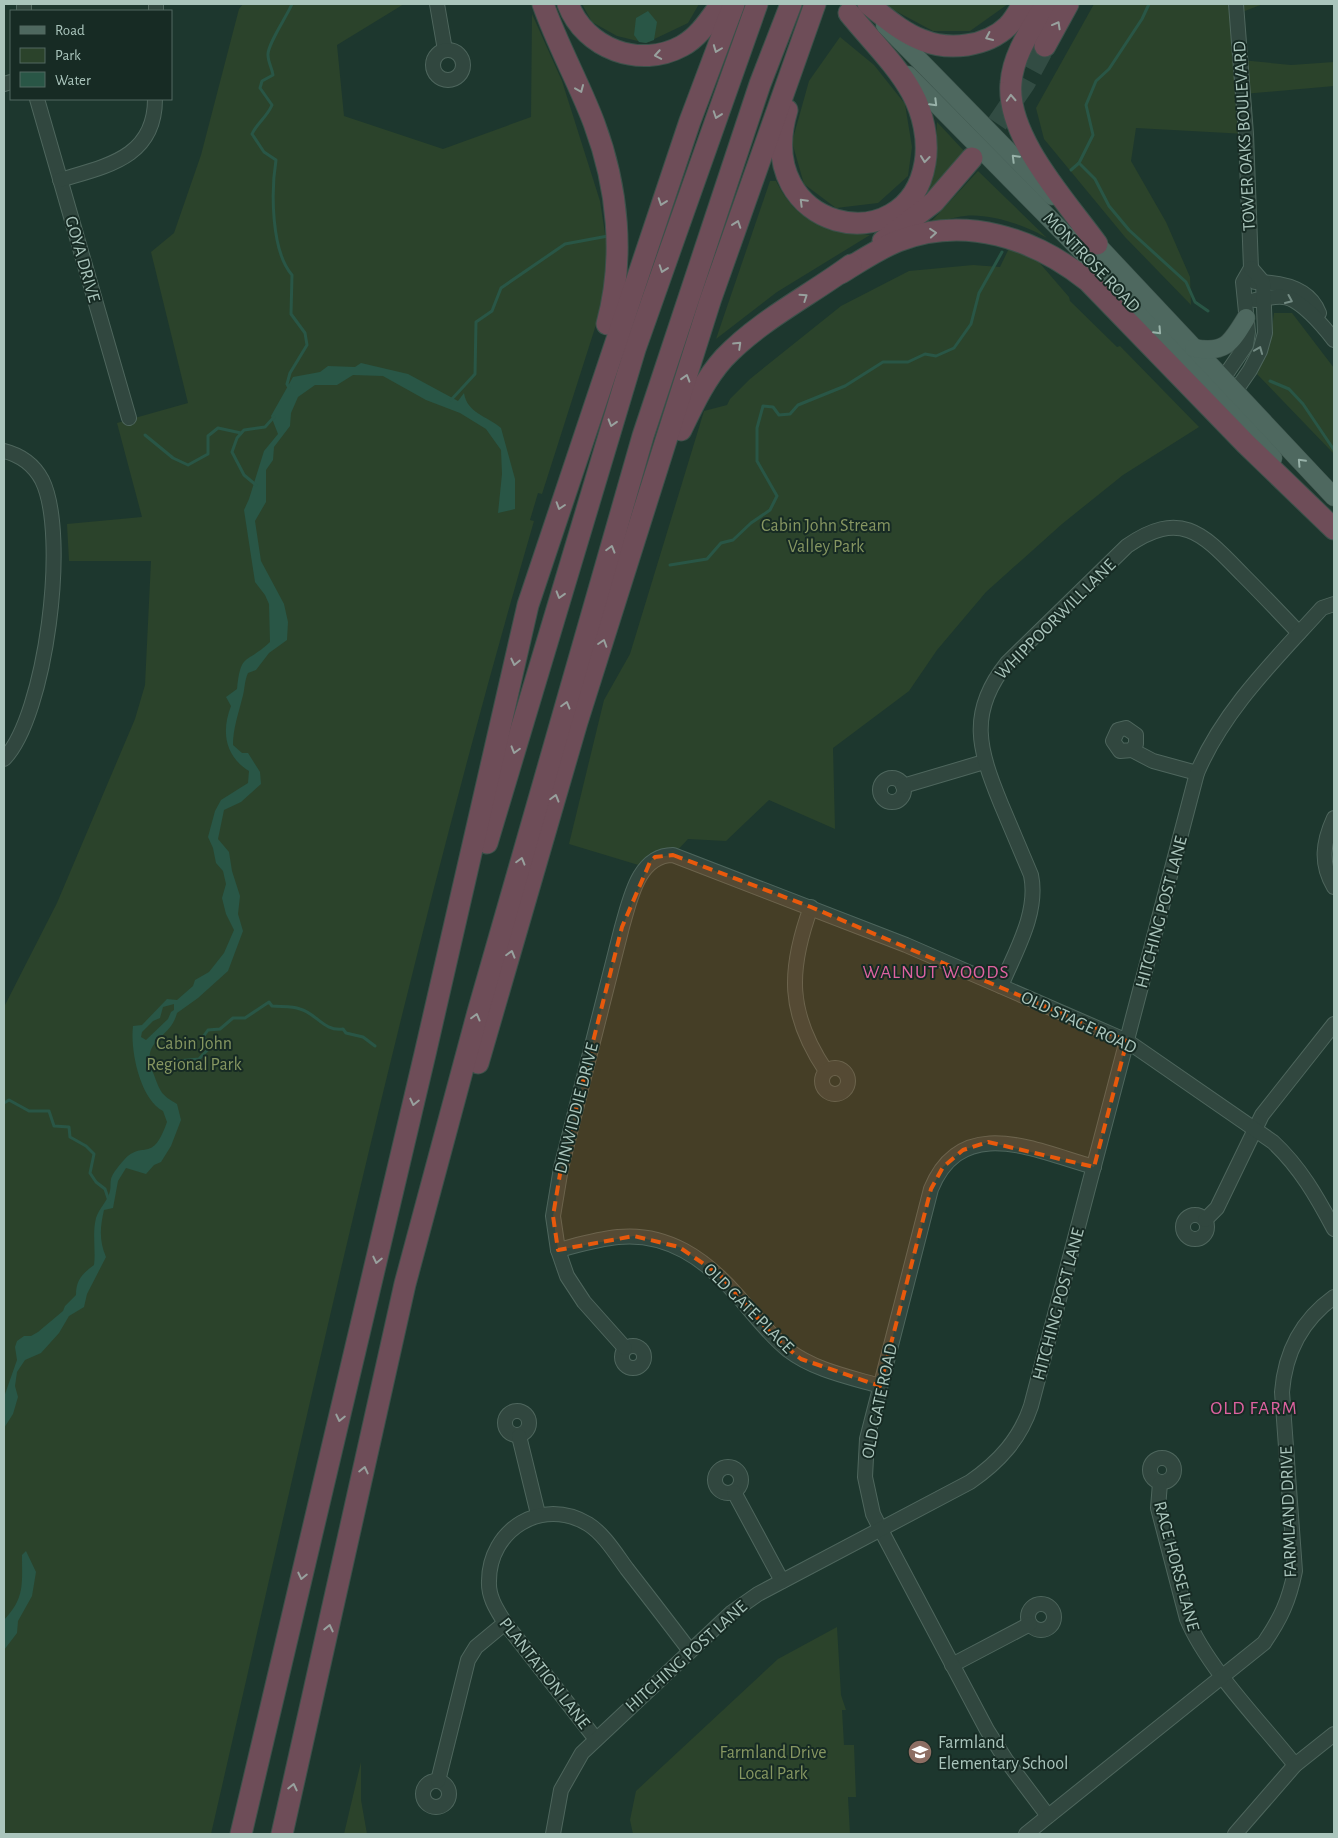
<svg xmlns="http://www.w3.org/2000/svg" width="1338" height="1838" viewBox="0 0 1338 1838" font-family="'Alegreya Sans',sans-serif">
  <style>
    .green { fill: #2b432b }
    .water { fill: #295646; fill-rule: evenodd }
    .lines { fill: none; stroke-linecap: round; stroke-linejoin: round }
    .stream { stroke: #295646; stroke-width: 3 }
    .highway-tunnel { stroke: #324c43; stroke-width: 21; stroke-dasharray: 21 11; stroke-linecap: butt }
    .minor-casing { stroke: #4e665d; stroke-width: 16 }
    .major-casing { stroke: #3d544c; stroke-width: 19 }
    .highway-casing { stroke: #3c514a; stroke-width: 23 }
    .minor { stroke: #31473f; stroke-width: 14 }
    .major { stroke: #4e685f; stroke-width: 18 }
    .highway { stroke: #6e4d58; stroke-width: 21 }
    .oneway { stroke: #98a19e }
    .oneway2 { stroke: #98b2a9 }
    .oneway3 { stroke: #748c84 }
    .marked { fill: #e8590c; fill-opacity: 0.2; stroke: #e8590c; stroke-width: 4; stroke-dasharray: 10 6; stroke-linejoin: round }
    .labels { text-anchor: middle; stroke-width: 4; stroke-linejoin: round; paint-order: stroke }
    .street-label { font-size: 18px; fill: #aac5bc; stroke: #172b24 }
    .park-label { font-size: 18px; fill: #869661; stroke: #172b24 }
    .poi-label { font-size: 18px; fill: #aac5bc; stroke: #172b24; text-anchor: start }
    .neighbourhood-label { font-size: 19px; letter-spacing: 1px; fill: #de62a0; stroke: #172b24 }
  </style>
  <rect width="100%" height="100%" fill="#1d372e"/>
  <g class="green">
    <path d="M243,4H404L337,45L344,116L443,149L531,117L532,14L562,81L600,201L608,253L605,264L609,284L542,494L538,493L530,520L534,521C408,954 312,1395 211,1834H4V1007L57,903L135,719L145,685L151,561H69L67,524L142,517L117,423L188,403L151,252L174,233L201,155L239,9Z"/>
    <polygon points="582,4 699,4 688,23 646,43 617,36 592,22"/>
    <polygon points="887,4 1008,4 970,31 933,31 890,8"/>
    <polygon points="1094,4 1263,4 1237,14 1241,60 1291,65 1334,62 1334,86 1243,94 1246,134 1136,128 1131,161 1166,222 1190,277 1191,305 1125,237 1044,139 1036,108"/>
    <polygon points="840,37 874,65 905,104 912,147 908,176 878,203 836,208 804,184 792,142 809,81"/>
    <polygon points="937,122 964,151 939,183 917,202 935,155"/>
    <path d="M978,171L1047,238C1028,226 989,213 965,216C953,217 940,222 928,225Z"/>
    <path d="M770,181H776C798,225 826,229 870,235L777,292L716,339Z"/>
    <polygon points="1011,244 1031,253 1069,297 1070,301 1117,347 1120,346 1199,427 1123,475 1062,524 986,592 937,650 909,691 833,748 835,829 769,800 726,841 688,839 673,855 645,867 569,844 604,700 630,654 704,411 727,405 730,399 750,379 841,306 909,271 973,265 1000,267"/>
    <polygon points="1274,313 1292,313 1334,368 1334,454 1257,374 1270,345"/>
    <polygon points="837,1627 841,1695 846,1710 842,1710 844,1745 854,1745 856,1797 848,1797 850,1834 633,1834 630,1820 636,1791 778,1659"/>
    <polygon points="361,1762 361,1800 367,1834 344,1834"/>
  </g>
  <g class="water">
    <polygon points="648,11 657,22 654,40 646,43 639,42 634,35 636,18"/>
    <path d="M361,363L408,374L458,401L464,393C467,413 487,416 501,428L515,479V509L498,513L502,474L501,450L486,429L460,413L426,400L383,376L353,375L337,385H315L298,397L291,413L290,426L274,447L273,460L266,470V502L255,521L261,561L284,604L288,622L287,640L269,653L256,670L248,673C244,682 245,690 242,699C238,715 233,729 233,745L242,753H248L260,772L261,784L241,802L224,810L218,839L229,852L232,871L240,896L238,914L243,931L228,971L198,998L177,1013C170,1041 138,1039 154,1075C160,1091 161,1095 177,1104L181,1120L171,1146L161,1162L154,1165L146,1174L126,1168L118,1181L113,1208L104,1210C100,1227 99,1241 106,1257L87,1294L84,1307L69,1316L59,1333L41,1353L25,1360L17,1372L15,1386L18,1397L13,1414L4,1428V1397L17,1360L15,1347L17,1341L24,1336H31L38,1332L63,1311L65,1306L76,1295C76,1280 82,1274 94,1265C96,1250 92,1234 96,1218C99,1208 108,1201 110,1191C111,1187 110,1183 111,1179C112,1174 120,1164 124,1160C143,1139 152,1165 167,1122L163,1111C140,1099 130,1050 133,1026L142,1025L167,999L177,1000L193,986L195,980L209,972L224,953L234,930L226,914L222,898L226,884L223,871L216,863L213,848L208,837L215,811L221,800L248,783L249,771C225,756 221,732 231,706L226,697L237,689C241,651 246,665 270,642L269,604L265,595L255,582L244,510L249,499L264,451L278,434L271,416L293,377L320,372L328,366L355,367ZM174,1004V1010L171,1012L168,1019L146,1040L141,1037L142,1032L153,1021L160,1018L163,1007Z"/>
    <path d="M26,1551L36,1572L32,1596L18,1621L17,1633L4,1650V1620C25,1598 22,1584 22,1555Z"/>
  </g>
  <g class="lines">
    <g class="stream">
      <polyline points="1079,163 1095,179 1109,206 1129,230 1186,282 1195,302 1208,311"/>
      <polyline points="1071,170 1079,163 1093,135 1086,105 1096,81 1109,69 1142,19 1149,4"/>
      <polyline points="1270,381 1289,389 1303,404 1334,450"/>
      <path d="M289,388L287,384L290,373L307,345L305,333L291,314L292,275C271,251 271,191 276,160L264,152L252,134C257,123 267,117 272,105L260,88L262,81L273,75C272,68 268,62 268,55C267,45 287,16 292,4"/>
      <polyline points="451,400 475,374 476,322 492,311 501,288 565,244 608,236"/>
      <polyline points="145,435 173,458 188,465 208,454 208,436 218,428 241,433"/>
      <polyline points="256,485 244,475 232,452 237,438 244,430 265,427 274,417"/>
      <polyline points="670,565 707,559 721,543 733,540 751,523 770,510 777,496 757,461 757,428 763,406 773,407 779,415 790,414 798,405 845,386 883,362 908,362 925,354 936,356 954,348 971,324 979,293 1002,252"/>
      <path d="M149,1069L155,1063L199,1059L211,1046L203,1037L208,1030L220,1029L233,1018H245L269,1002L272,1006C281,1007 292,1006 300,1009C316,1013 324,1032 343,1029L346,1033L363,1037L375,1046"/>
      <polyline points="4,1103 9,1100 29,1111 49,1111 54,1126 69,1127 70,1137 86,1146 94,1154 90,1173 96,1182 105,1189 109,1201"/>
    </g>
    <polyline class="highway-tunnel" points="979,150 1025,83 1045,46"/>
    <g class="minor-casing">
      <g id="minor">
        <polyline points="24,4 24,11"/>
        <polyline points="437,4 445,50"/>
        <polyline points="156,11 156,4"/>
        <circle cx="448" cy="65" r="15"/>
        <polyline points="4,84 11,82"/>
        <polyline points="37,99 129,418"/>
        <path d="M60,180C106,166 155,158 155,99"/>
        <path d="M1255,282C1279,282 1309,287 1319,313"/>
        <path d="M1255,300C1264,299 1274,296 1283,297C1300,298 1324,327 1334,340"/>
        <polyline points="1218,386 1246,345 1248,332 1243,282 1251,268 1246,134 1236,4"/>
        <polyline points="1230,399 1250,370 1260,351 1265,333 1263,282 1251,268"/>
        <path d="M4,451C20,455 34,465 42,480C69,534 46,716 4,759"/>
        <polyline points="1132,750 1136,744 1136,735 1126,728 1118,730 1113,741 1120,751 1132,750 1153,761 1197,773"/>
        <circle cx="892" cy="790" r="12"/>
        <polyline points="903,786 984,762"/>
        <path d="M1334,818C1323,842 1320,864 1334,887"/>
        <path d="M811,907C788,970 787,1013 826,1071"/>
        <path d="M1001,986C1015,952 1039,913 1031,875C1021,851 1011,828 1001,804C979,750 967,713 1007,663L1127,546C1182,508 1204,535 1243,575C1262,594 1281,614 1299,633"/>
        <circle cx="835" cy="1081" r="13"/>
        <circle cx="1195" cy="1227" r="12"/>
        <polyline points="1205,1220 1217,1208 1262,1115 1334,1024"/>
        <path d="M558,1250C578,1245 598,1239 618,1237C667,1232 705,1259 736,1294C753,1313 768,1334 788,1350C814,1370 849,1377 880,1386"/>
        <circle cx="633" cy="1357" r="11"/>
        <path d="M625,1348L584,1302L567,1276L558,1250L553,1216L561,1168L622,927C630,900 638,855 673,855L906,945L1127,1041L1273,1142C1300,1167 1317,1197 1334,1229"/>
        <circle cx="517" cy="1423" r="12"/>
        <polyline points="519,1436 538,1514"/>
        <circle cx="1162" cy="1470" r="12"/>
        <circle cx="728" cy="1480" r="13"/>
        <path d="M1160,1483L1158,1508L1187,1619C1208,1669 1261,1722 1295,1765"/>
        <polyline points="734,1492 782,1581"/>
        <circle cx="1041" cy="1617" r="13"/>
        <polyline points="952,1665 1030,1624"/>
        <path d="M595,1738L505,1623C497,1610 488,1597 489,1581C489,1530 542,1496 588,1524C604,1534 616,1554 627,1569C648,1596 669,1623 690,1651"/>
        <circle cx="436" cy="1794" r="13"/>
        <polyline points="438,1781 468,1660 476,1647 505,1623"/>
        <path d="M1048,1816L1006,1760L987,1730L881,1530L873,1514L865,1477L867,1439L931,1189C962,1113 1036,1151 1094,1167"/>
        <path d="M553,1834L561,1790L582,1753L731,1613L758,1594L970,1482C999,1462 1020,1439 1031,1406L1197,773C1224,709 1276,659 1322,608L1334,604"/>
        <path d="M1026,1834L1264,1643C1281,1618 1289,1601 1295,1571L1282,1392C1285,1353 1302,1320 1334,1297"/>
        <polyline points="1235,1834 1295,1765 1334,1734"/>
      </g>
    </g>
    <g class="major-casing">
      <g id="major">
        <polyline points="885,25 1052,196"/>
        <polyline points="908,75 1110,280 1273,458"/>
        <polyline points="1088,235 1334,497"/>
        <path d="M1194,348C1225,354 1231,343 1246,318"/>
      </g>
    </g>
    <g class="highway-casing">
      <g id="highway">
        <path d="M543,4C557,44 579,83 594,123C618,187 625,258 607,324"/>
        <path d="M568,4C585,49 640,69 682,46C699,37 710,19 721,4"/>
        <path d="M868,4C885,17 901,32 922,40C949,51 986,47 1008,26C1014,20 1019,11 1023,4"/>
        <path d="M1046,4C1032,28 1013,54 1011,83C1006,137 1066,201 1097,244"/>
        <polyline points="1045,46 1068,4"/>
        <path d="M787,110C751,232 908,264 925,163C929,140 923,113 912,93C897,65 869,38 849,13"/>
        <polyline points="883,241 934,202 972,158"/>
        <path d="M841,273C859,262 878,249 898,241C965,215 1034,238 1088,281L1246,444L1334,529"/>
        <path d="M681,430C693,405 705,379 724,358C760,320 809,296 851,265"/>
        <polyline points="487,843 635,349 757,4"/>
        <polyline points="478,1063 577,722 710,301 815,4"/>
        <polyline points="241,1834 425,1054 528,605 690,121 734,4"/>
        <polyline points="282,1834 405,1284 478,1012 643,436 760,84 791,4"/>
      </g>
    </g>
    <use href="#minor" class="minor"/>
    <use href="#major" class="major"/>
    <use href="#highway" class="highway"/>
  </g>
  <defs><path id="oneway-chevron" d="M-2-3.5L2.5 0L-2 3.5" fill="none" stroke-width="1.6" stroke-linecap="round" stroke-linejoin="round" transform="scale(1.25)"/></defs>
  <g class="oneway">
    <use href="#oneway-chevron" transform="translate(1057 25) rotate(-61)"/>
    <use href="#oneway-chevron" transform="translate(989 37) rotate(155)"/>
    <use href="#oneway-chevron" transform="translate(717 49) rotate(111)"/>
    <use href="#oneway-chevron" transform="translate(658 55) rotate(170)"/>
    <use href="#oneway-chevron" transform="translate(580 89) rotate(67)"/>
    <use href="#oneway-chevron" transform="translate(1011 98) rotate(-93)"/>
    <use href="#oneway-chevron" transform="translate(717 115) rotate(109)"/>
    <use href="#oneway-chevron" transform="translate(925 159) rotate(96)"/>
    <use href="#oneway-chevron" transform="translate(662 202) rotate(109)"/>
    <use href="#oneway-chevron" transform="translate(803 202) rotate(-135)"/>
    <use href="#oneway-chevron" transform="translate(737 224) rotate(-71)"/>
    <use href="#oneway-chevron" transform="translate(933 233) rotate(-5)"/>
    <use href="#oneway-chevron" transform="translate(663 269) rotate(109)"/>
    <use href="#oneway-chevron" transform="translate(804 297) rotate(-34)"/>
    <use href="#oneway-chevron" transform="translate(738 345) rotate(-44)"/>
    <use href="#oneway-chevron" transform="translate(686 378) rotate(-73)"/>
    <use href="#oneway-chevron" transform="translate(612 423) rotate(107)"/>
    <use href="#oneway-chevron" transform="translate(560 506) rotate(108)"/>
    <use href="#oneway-chevron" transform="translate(611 549) rotate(-74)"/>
    <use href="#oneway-chevron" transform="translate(560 595) rotate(107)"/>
    <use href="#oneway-chevron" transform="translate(603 643) rotate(-72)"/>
    <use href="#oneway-chevron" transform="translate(515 662) rotate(103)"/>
    <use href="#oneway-chevron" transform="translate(566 705) rotate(-74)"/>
    <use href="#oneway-chevron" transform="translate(515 750) rotate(106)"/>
    <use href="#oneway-chevron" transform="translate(555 798) rotate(-74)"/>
    <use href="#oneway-chevron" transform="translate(521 861) rotate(-74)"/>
    <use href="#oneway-chevron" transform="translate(511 954) rotate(-74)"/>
    <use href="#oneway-chevron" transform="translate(476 1017) rotate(-75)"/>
    <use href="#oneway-chevron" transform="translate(414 1102) rotate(103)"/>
    <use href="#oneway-chevron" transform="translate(377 1260) rotate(103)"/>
    <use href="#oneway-chevron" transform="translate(340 1418) rotate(103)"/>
    <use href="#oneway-chevron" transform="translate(364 1470) rotate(-77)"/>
    <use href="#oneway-chevron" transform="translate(302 1576) rotate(103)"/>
    <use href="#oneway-chevron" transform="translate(329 1628) rotate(-77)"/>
    <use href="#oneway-chevron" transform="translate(293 1787) rotate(-77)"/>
  </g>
  <g class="oneway2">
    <use href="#oneway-chevron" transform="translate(934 103) rotate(45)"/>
    <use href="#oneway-chevron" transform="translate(1015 158) rotate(-135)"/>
    <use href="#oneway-chevron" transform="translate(1158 331) rotate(47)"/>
    <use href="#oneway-chevron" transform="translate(1301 462) rotate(-133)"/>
  </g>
  <g class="oneway3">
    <use href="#oneway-chevron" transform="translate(1289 300) rotate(24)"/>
    <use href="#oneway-chevron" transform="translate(1259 350) rotate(-68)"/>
  </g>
  <path class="marked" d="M673,855L811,907L1127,1041L1094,1167L988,1142L963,1150L943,1167L931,1189L880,1386L801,1359L775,1338L720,1275L679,1247L634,1236L558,1250L553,1216L561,1168L622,927L650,862L655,857Z"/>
  <defs>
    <g id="school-disc" transform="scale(1.25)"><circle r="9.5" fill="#8d6e63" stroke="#172b24"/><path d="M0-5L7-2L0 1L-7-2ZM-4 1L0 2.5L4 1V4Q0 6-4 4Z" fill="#fff"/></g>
  </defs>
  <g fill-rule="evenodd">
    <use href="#school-disc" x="920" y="1752"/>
  </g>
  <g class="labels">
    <g class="street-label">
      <text transform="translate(1244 136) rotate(-93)" y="6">TOWER OAKS BOULEVARD</text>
      <text transform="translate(83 259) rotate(74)" y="6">GOYA DRIVE</text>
      <text transform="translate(1092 262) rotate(46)" y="6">MONTROSE ROAD</text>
      <text transform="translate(1055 619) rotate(-45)" y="6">WHIPPOORWILL LANE</text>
      <text transform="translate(1161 912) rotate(-75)" y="6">HITCHING POST LANE</text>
      <text transform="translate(1079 1022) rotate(25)" y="6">OLD STAGE ROAD</text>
      <text transform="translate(576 1108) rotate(-76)" y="6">DINWIDDIE DRIVE</text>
      <text transform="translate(1058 1304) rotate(-75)" y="6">HITCHING POST LANE</text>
      <text transform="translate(749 1308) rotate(45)" y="6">OLD GATE PLACE</text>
      <text transform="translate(879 1401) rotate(-78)" y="6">OLD GATE ROAD</text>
      <text transform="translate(1288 1512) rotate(-92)" y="6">FARMLAND DRIVE</text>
      <text transform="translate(1177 1566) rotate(75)" y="6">RACE HORSE LANE</text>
      <text transform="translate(686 1656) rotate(-42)" y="6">HITCHING POST LANE</text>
      <text transform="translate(545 1673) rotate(52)" y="6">PLANTATION LANE</text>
    </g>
    <g class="park-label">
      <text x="826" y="531">Cabin John Stream<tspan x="826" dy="21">Valley Park</tspan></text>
      <text x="194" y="1049">Cabin John<tspan x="194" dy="21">Regional Park</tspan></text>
      <text x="773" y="1758">Farmland Drive<tspan x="773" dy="21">Local Park</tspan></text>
    </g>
    <g class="poi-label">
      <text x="938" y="1748">Farmland<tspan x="938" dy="21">Elementary School</tspan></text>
    </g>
    <g class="neighbourhood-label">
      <text x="936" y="978">WALNUT WOODS</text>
      <text x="1254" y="1414">OLD FARM</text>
    </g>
  </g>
  <rect width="1338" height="1838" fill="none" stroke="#aac5bc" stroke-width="10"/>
  <rect x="10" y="10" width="162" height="90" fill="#172b24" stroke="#526961"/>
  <rect x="20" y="26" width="25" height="8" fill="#4e685f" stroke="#526961"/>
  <text x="55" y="35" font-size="15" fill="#aac5bc">Road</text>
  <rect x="20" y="48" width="25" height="15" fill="#2b432b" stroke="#526961"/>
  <text x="55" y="60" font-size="15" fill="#aac5bc">Park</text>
  <rect x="20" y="72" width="25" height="15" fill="#295646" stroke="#526961"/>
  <text x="55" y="85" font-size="15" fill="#aac5bc">Water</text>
</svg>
